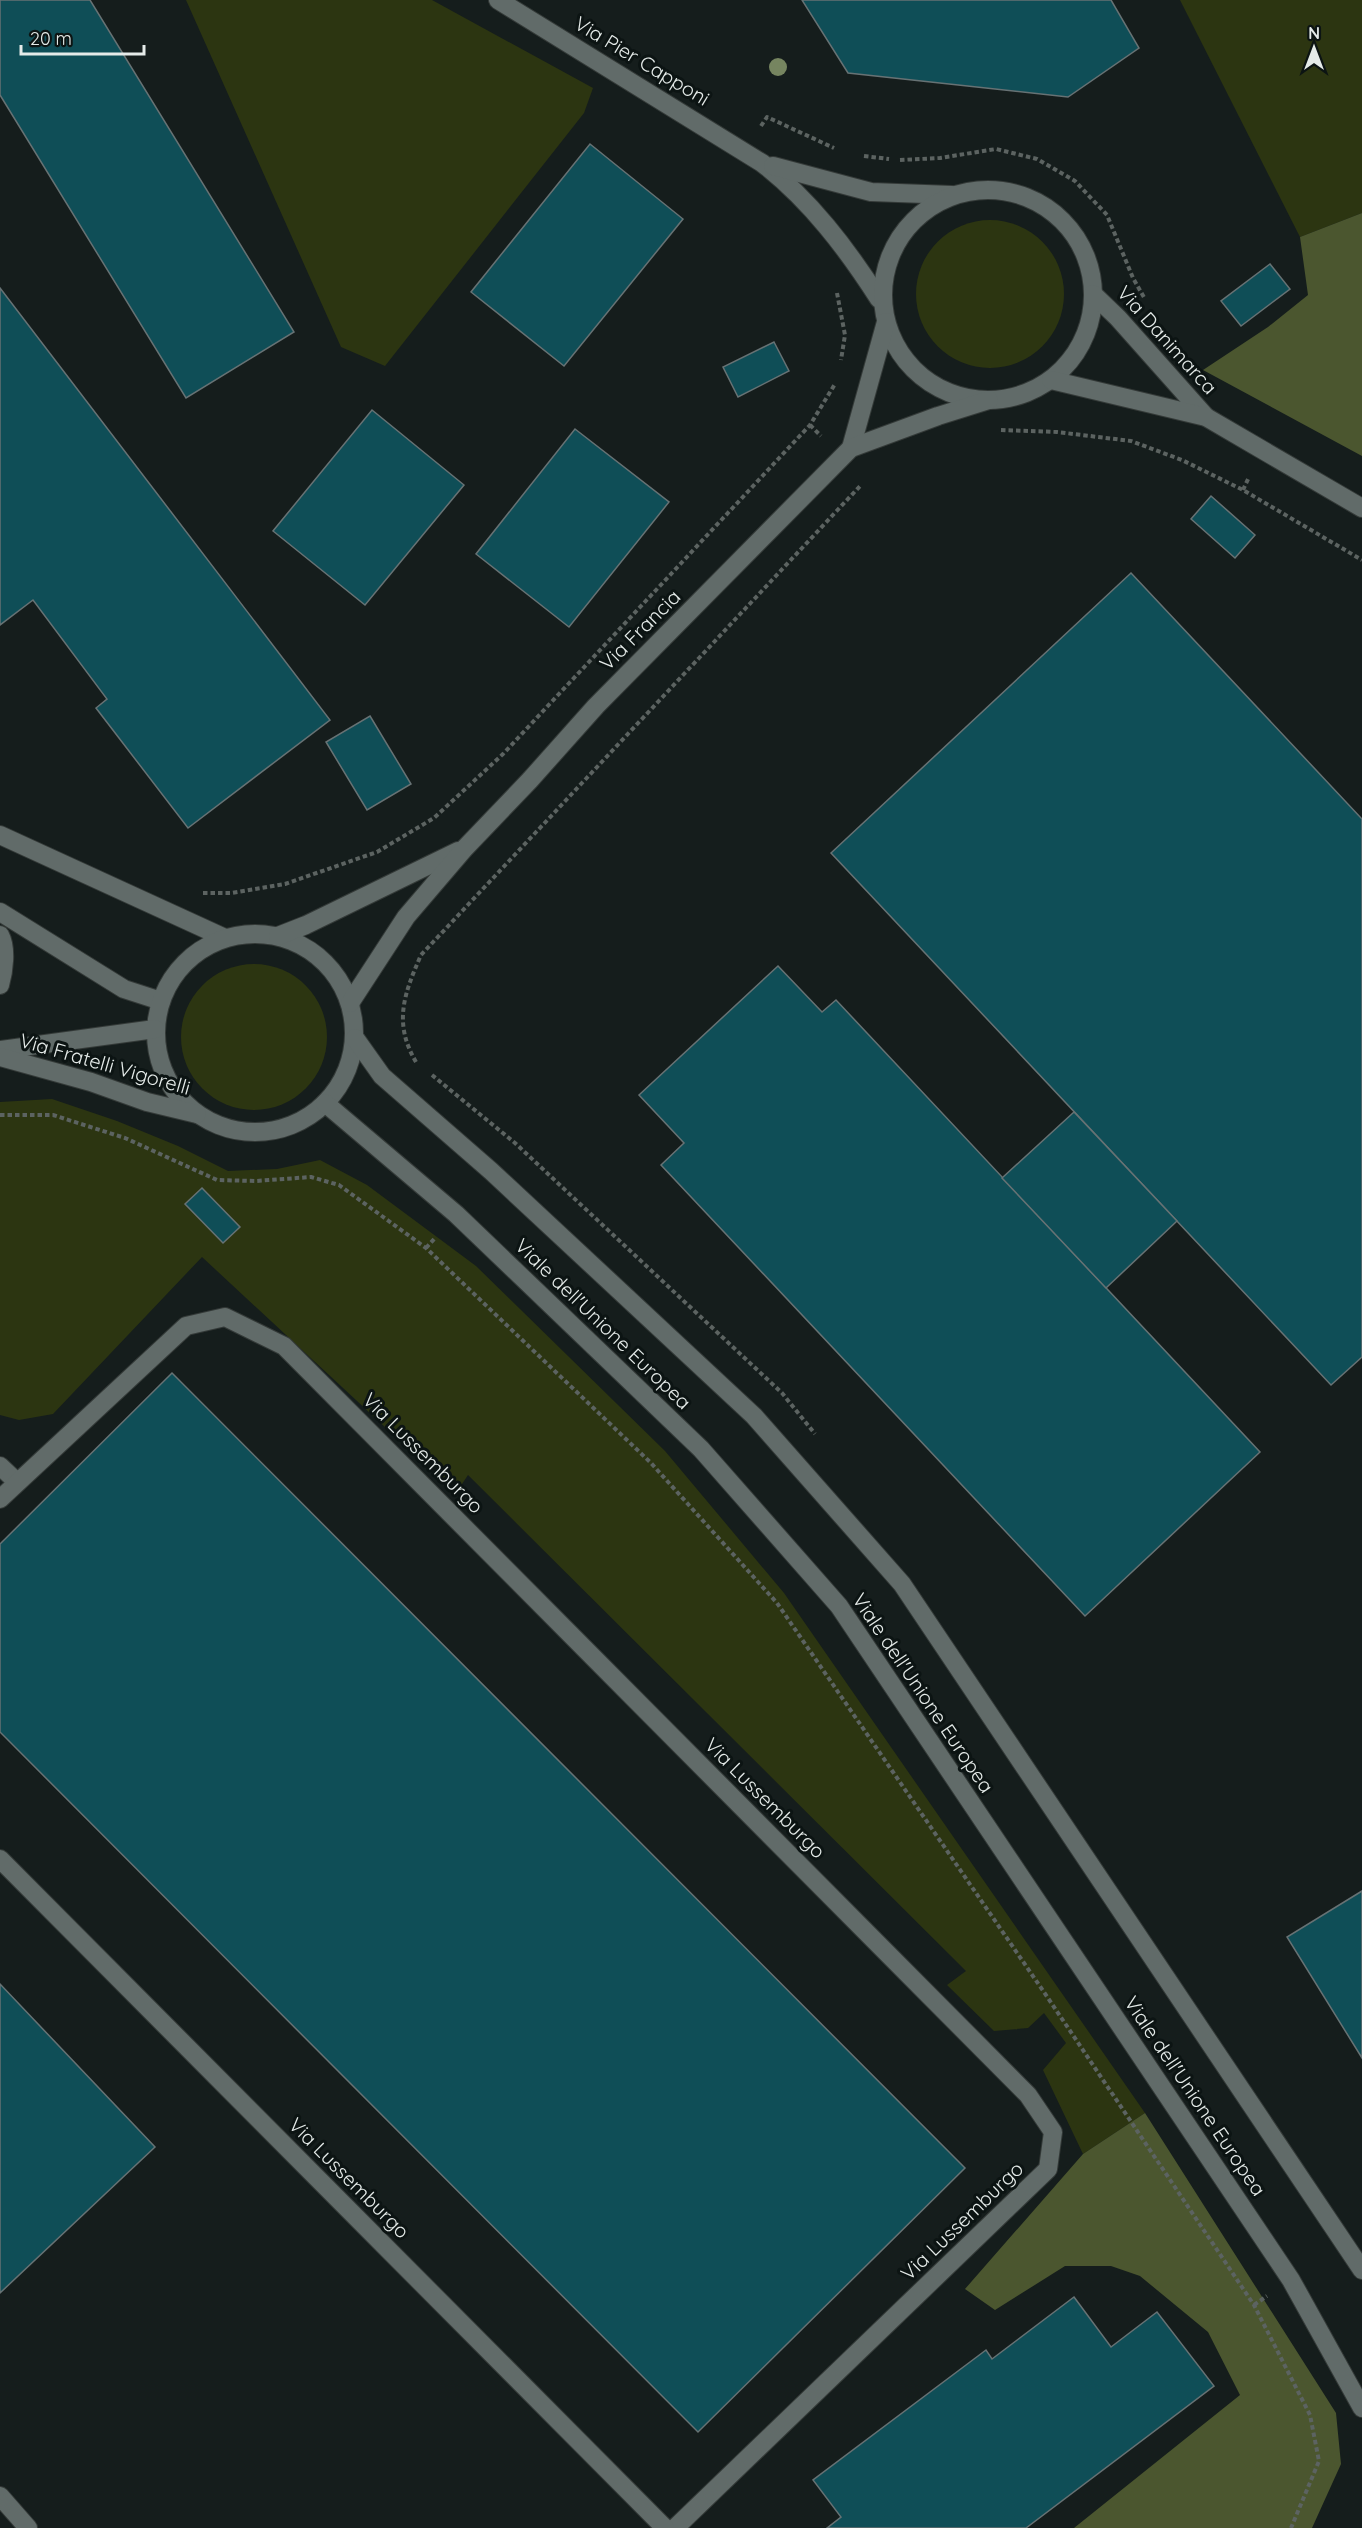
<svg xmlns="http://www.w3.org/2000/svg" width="1362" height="2528" viewBox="0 0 1362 2528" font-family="Quicksand,sans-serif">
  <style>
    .green { fill: #2c3511 }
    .forest { fill: #4b562f }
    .building { fill: #0f4e57; stroke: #677274; stroke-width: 1.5 }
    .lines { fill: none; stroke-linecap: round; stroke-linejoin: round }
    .street-casing { stroke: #343a38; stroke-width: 20 }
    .path { stroke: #5c6361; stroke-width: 4; stroke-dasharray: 4.5 3; stroke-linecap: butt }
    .street { stroke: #616b69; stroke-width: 18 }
    .tree { fill: #768560 }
    .labels { text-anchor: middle; stroke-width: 6; stroke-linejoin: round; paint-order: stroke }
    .street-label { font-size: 20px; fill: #e5ebe9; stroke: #0c1413 }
  </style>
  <rect width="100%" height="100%" fill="#151d1c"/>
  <g class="green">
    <polygon points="186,0 432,0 593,88 584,113 385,366 341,347"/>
    <polygon points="1180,0 1362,0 1362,213 1300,237"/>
    <circle cx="990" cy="294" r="74"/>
    <circle cx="254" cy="1037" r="73"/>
    <polygon points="52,1099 117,1121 178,1146 228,1171 277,1169 320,1160 367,1185 476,1266 665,1451 784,1593 1145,2113 1083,2154 1043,2070 1066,2043 1044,2013 1028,2028 994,2031 947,1985 966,1971 468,1475 456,1493 202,1257 53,1414 19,1420 0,1415 0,1102"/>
  </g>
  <g class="forest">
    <polygon points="1362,213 1362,456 1203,370 1268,327 1308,295 1300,237"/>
    <polygon points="1145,2113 1336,2413 1341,2464 1312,2528 1074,2528 1240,2395 1208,2332 1140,2276 1111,2266 1065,2266 995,2310 965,2289 1083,2154"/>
  </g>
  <g class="building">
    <polygon points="0,0 90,0 294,332 186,398 0,95"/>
    <polygon points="802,0 1111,0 1139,48 1068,97 848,73"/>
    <polygon points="590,144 683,219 564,366 471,292"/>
    <polygon points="1270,264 1290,289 1241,326 1221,301"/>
    <polygon points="0,288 330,720 188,828 96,708 107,699 33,600 0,625"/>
    <polygon points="774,342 789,371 738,397 723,367"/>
    <polygon points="372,410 464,485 365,605 273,531"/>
    <polygon points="575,429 669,502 569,627 476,554"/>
    <polygon points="1211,496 1255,535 1235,558 1191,519"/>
    <polygon points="1131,573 1362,819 1362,1357 1331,1385 831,853"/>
    <polygon points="370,716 411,784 367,810 326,742"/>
    <polygon points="778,966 822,1012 836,1000 1260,1452 1085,1616 661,1165 684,1143 639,1095"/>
    <polygon points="1074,1112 1177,1221 1106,1288 1002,1178"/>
    <polygon points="202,1188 240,1227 223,1243 185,1204"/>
    <polygon points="172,1373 965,2168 698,2432 0,1732 0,1544"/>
    <polygon points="1362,1891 1362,2058 1287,1937"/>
    <polygon points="0,1984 155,2147 0,2293"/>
    <polygon points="1074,2297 1111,2347 1157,2312 1214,2386 1026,2528 827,2528 841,2517 813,2480 986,2350 992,2359"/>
  </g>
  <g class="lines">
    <g class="street-casing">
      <g id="street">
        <path d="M498,0L762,163C810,200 847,249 879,299"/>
        <polyline points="773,166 871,192 952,195"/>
        <circle cx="988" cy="295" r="105"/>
        <polyline points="1093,294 1118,318 1206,417"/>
        <polyline points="1051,380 1206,417 1362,508"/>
        <polyline points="851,448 886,322"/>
        <polyline points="0,835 225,938"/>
        <polyline points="0,912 124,989 161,1001"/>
        <circle cx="255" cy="1033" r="99"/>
        <path d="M0,935C7,948 4,971 0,985"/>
        <polyline points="278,936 306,925 458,851"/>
        <polyline points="350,1003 406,917 465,848 530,780 596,706 851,448 938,416 989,400"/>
        <polyline points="355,1038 382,1076 491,1171 754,1416 902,1584 1362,2270"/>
        <polyline points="0,1050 155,1029"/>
        <polyline points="0,1057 91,1082 147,1102 197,1114"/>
        <polyline points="325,1103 456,1214 701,1449 839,1606 1291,2280 1362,2408"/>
        <polyline points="0,1466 17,1482"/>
        <polyline points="0,1499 186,1326 225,1317 284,1346 1028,2095 1053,2132 1048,2169 675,2528"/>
        <polyline points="0,1859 665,2528"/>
        <polyline points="0,2496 28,2528"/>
      </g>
    </g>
    <g class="path">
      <polyline points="761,126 767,117 834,148"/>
      <polyline points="864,156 889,159"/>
      <polyline points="900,160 940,158 996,149 1037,159 1075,181 1107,215 1133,278 1145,299"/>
      <polyline points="837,293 845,335 841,360"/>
      <polyline points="810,425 821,436"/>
      <polyline points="1001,430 1057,432 1131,441 1182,460 1243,490 1362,560"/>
      <polyline points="1243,490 1249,477"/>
      <polyline points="203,893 231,893 285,884 377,852 434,818 503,754 810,425 835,384"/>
      <path d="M416,1062C393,1023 404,994 421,955L861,485"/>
      <polyline points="432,1075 515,1143 782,1393 815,1434"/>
      <polyline points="0,1115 53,1115 125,1138 217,1180 256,1181 311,1177 339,1185 426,1248 651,1463 777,1603 1048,1998 1254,2305 1310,2415 1319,2461 1291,2528"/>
      <polyline points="426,1248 436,1237"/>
      <polyline points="1254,2305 1267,2296"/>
    </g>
    <use href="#street" class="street"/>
  </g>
  <circle class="tree" cx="778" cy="67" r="9"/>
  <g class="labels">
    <g class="street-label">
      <text transform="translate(642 61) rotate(31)" y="7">Via Pier Capponi</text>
      <text transform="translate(1167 340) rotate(48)" y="7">Via Danimarca</text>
      <text transform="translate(640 630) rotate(-45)" y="7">Via Francia</text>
      <text transform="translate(105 1064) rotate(16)" y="7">Via Fratelli Vigorelli</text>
      <text transform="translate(603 1324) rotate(44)" y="7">Viale dell'Unione Europea</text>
      <text transform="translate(423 1453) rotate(45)" y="7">Via Lussemburgo</text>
      <text transform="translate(923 1693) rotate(56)" y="7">Viale dell'Unione Europea</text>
      <text transform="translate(765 1798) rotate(45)" y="7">Via Lussemburgo</text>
      <text transform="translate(1195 2096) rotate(56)" y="7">Viale dell'Unione Europea</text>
      <text transform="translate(349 2178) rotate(45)" y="7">Via Lussemburgo</text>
      <text transform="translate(962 2221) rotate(-44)" y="7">Via Lussemburgo</text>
    </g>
  </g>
  <g transform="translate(1314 48)" stroke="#0c1413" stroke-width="4.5" paint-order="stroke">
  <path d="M0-4.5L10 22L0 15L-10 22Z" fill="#e5ebe9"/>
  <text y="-9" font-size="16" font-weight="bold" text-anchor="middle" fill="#e5ebe9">N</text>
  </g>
  <path d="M21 45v9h123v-9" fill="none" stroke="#e5ebe9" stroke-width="3"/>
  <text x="30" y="45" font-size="18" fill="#e5ebe9" stroke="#0c1413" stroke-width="4.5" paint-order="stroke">20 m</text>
</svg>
